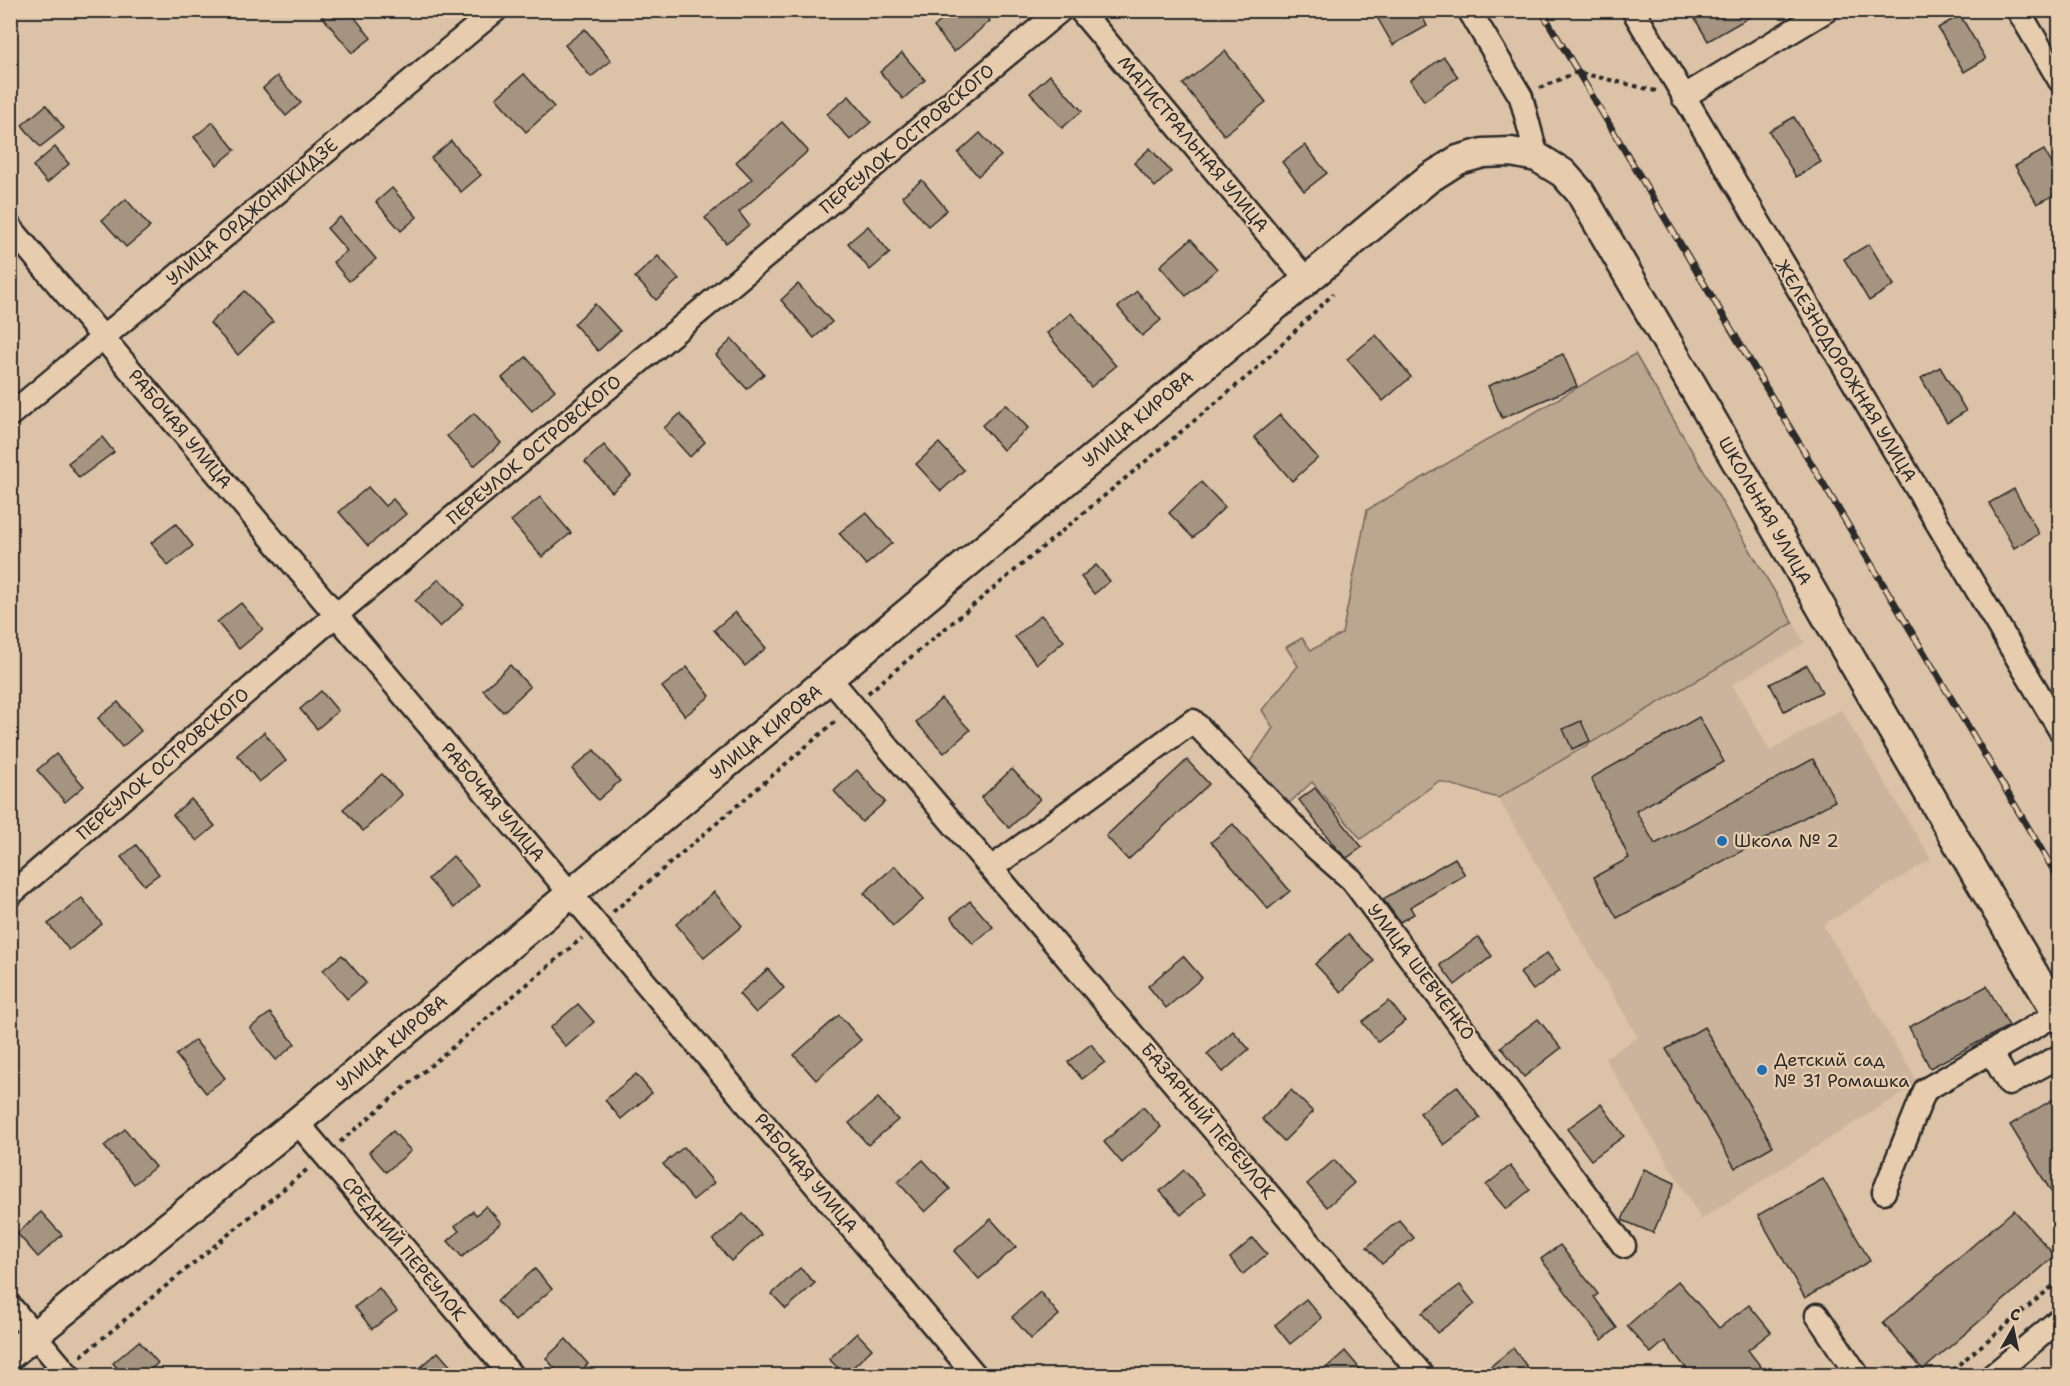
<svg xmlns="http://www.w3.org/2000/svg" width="2070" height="1386" viewBox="0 0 2070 1386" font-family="'Shantell Sans',sans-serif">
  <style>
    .built { fill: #cbb49b }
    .green { fill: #bba690; stroke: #73685e; stroke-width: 1.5 }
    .building { fill: #a49480; stroke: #2b2b2b; stroke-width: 1.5 }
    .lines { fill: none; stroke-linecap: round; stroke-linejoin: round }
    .minor-casing { stroke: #2b2b2b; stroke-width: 27 }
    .major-casing { stroke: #2b2b2b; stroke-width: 33 }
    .path { stroke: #2b2b2b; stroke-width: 4; stroke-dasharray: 4.5 4.5; stroke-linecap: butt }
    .minor { stroke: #e7ccae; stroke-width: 22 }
    .major { stroke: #e7ccae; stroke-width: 28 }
    .rail-casing { stroke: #2b2b2b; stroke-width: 7 }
    .rail { stroke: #e7ccae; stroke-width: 4.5; stroke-dasharray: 14; stroke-linecap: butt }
    .poi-dot { fill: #1f6fb2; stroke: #e7ccae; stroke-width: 2 }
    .labels { text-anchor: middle; stroke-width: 4.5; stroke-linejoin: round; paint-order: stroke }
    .street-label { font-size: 18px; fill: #2b2b2b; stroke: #e7ccae }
    .poi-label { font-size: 18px; fill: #2b2b2b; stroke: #e7ccae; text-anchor: start }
  </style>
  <rect width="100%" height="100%" fill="#dcc2a6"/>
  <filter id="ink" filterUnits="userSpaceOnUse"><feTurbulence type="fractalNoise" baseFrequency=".0167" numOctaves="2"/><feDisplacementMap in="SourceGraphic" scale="12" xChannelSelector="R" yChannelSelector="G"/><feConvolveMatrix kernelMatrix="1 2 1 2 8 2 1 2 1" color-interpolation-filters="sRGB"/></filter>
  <g filter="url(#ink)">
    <polygon class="built" points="1793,623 1805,643 1732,684 1770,751 1841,710 1931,859 1823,925 1918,1083 1701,1219 1605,1058 1638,1037 1498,798"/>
    <polygon class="green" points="1635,354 1793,623 1498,798 1439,781 1361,839 1312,782 1285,807 1249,763 1273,728 1262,710 1298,666 1286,647 1302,638 1311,650 1342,634 1367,510"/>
    <g class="building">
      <polygon points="317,10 349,10 371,38 352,53"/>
      <polygon points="953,10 981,10 990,21 954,52 934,27"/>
      <polygon points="1373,10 1419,10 1427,26 1393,45"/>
      <polygon points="1710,10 1762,10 1708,41 1695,19"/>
      <polygon points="1960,15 1986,59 1964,72 1938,28"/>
      <polygon points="585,29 611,61 591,77 565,45"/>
      <polygon points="1225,51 1266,102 1224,135 1183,84"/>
      <polygon points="902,53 925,80 903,99 880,72"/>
      <polygon points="1444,57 1458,77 1424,101 1410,80"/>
      <polygon points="524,74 554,107 526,132 496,98"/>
      <polygon points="1050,75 1082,111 1062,128 1030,93"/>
      <polygon points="277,76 301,103 286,116 263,88"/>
      <polygon points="849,96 871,122 850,140 827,114"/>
      <polygon points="46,105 64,128 40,147 22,125"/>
      <polygon points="1794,117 1821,162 1796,177 1769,131"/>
      <polygon points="213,122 235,150 217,165 194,137"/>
      <polygon points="782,122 808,151 739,212 749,225 726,243 705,218 752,179 736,162"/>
      <polygon points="980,133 1001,156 978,176 958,153"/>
      <polygon points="451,141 481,175 461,192 431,158"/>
      <polygon points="1305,145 1327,173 1304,191 1282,162"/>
      <polygon points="55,147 69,164 47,183 33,166"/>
      <polygon points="1150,148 1171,172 1155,187 1134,163"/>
      <polygon points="2044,150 2060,178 2060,192 2037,204 2015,166"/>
      <polygon points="922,180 947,210 928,226 902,196"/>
      <polygon points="392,188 417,217 401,231 376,202"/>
      <polygon points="126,199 150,227 126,247 102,220"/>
      <polygon points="340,217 376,259 349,281 333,262 347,251 327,228"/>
      <polygon points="868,226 890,253 870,270 848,243"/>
      <polygon points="1191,239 1217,269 1186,296 1160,266"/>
      <polygon points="1869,244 1894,285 1869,301 1844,259"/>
      <polygon points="658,256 679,279 656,300 635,277"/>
      <polygon points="798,284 832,322 814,338 781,300"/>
      <polygon points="245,291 273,322 238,355 210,323"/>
      <polygon points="1137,291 1161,320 1142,336 1118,307"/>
      <polygon points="595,304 620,331 598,351 574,324"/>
      <polygon points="1071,313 1116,366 1091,387 1047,333"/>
      <polygon points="1376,335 1411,377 1383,401 1347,359"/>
      <polygon points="732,339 764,374 747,389 716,355"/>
      <polygon points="1563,354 1577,386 1502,418 1488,386"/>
      <polygon points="526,357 555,390 532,411 502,378"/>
      <polygon points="1940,367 1966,411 1947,423 1921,378"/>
      <polygon points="1006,404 1028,428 1003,450 982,425"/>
      <polygon points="474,413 501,443 474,466 447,436"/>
      <polygon points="680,414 705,442 690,457 664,428"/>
      <polygon points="1280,415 1318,458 1292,481 1254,437"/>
      <polygon points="102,437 114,452 79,478 68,463"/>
      <polygon points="939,443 964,470 941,491 916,464"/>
      <polygon points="604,445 631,476 612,492 585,462"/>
      <polygon points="1201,482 1225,507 1193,538 1169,513"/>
      <polygon points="368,487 385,506 393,499 406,514 368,546 339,512"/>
      <polygon points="2014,489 2039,534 2014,548 1989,503"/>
      <polygon points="540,497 571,533 542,557 511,521"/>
      <polygon points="866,512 892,543 866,565 839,533"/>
      <polygon points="176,524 193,546 168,566 151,543"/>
      <polygon points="1096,565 1110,581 1094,594 1081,577"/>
      <polygon points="439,579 464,605 440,627 415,601"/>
      <polygon points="241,603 263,629 239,649 217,622"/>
      <polygon points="735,612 766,648 745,666 714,630"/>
      <polygon points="1041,615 1064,641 1037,664 1015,637"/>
      <polygon points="510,665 530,687 503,712 483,690"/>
      <polygon points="1807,665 1822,692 1784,711 1770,684"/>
      <polygon points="687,667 710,696 685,716 662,687"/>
      <polygon points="321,691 338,711 317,729 300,709"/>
      <polygon points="941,699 970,730 944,753 916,722"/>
      <polygon points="118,702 141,731 122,747 98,718"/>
      <polygon points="1699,717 1724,762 1636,811 1655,844 1813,759 1835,801 1617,918 1594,877 1629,858 1591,778"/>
      <polygon points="1581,721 1590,741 1572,749 1563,729"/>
      <polygon points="264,732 286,761 259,782 237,755"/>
      <polygon points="594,750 620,781 598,800 572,769"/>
      <polygon points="56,754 84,786 65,802 37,770"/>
      <polygon points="1187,760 1209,784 1128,860 1106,836"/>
      <polygon points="1012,769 1040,799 1009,828 981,798"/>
      <polygon points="857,770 885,802 862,822 834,791"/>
      <polygon points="382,774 402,795 363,831 343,809"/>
      <polygon points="1315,788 1362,847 1347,858 1336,848 1299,800"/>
      <polygon points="191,799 215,826 197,841 173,815"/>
      <polygon points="1233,824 1290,891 1268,909 1211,842"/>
      <polygon points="136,845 159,874 144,885 121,857"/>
      <polygon points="453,856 479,885 454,908 428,879"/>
      <polygon points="1455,858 1465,875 1410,907 1414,914 1400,922 1383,899"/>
      <polygon points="895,866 924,899 893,926 864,893"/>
      <polygon points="714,892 742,926 704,958 676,924"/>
      <polygon points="82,898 102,924 69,950 48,924"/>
      <polygon points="970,901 993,927 973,944 951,917"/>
      <polygon points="1348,934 1374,961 1341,992 1315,964"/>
      <polygon points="1478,937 1492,956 1455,985 1440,965"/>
      <polygon points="1547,953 1560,970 1533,990 1520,973"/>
      <polygon points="342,955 366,983 347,999 323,970"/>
      <polygon points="1183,956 1202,978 1166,1008 1148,986"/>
      <polygon points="768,969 784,988 756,1013 739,994"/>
      <polygon points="1987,986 2009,1026 1930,1068 1909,1027"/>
      <polygon points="1389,1001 1405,1021 1378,1042 1362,1022"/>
      <polygon points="578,1004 594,1022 566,1047 550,1028"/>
      <polygon points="270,1013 295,1044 276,1060 250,1028"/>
      <polygon points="839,1015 861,1040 816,1080 794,1055"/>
      <polygon points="1538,1019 1561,1048 1524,1077 1501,1047"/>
      <polygon points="1704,1027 1773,1146 1735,1168 1666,1049"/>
      <polygon points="1233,1031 1249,1049 1223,1072 1207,1054"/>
      <polygon points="195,1040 225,1078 206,1093 176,1055"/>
      <polygon points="1091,1044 1105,1062 1082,1079 1068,1062"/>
      <polygon points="636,1074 652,1093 621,1119 605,1100"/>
      <polygon points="1457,1086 1480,1118 1444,1145 1420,1113"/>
      <polygon points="1291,1090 1313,1112 1284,1141 1262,1119"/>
      <polygon points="2060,1095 2060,1206 2010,1125"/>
      <polygon points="878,1098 898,1120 868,1145 849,1123"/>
      <polygon points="1601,1104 1624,1136 1591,1160 1567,1129"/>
      <polygon points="1143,1107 1161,1127 1122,1163 1104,1142"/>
      <polygon points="125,1129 155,1167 134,1184 104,1146"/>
      <polygon points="393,1131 411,1151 386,1172 369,1152"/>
      <polygon points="684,1147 714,1183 693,1200 663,1164"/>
      <polygon points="923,1160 950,1189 925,1212 898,1182"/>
      <polygon points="1334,1160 1354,1183 1327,1207 1307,1184"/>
      <polygon points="1510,1166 1530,1190 1506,1209 1486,1185"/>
      <polygon points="1644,1169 1675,1183 1653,1233 1622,1220"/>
      <polygon points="1184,1170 1205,1194 1181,1215 1160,1191"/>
      <polygon points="1823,1179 1870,1261 1805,1298 1758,1215"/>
      <polygon points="486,1206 501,1223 462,1257 448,1241 459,1231 455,1226 473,1211 476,1215"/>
      <polygon points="2014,1210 2055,1256 1923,1370 1883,1323"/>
      <polygon points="41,1212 62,1235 38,1257 17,1233"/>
      <polygon points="743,1214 761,1235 731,1261 713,1240"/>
      <polygon points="991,1219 1016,1247 979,1279 954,1251"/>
      <polygon points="1399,1220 1414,1238 1382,1264 1367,1247"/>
      <polygon points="1253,1238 1267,1254 1243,1274 1230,1258"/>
      <polygon points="1560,1245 1598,1294 1594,1297 1617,1328 1602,1340 1541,1259"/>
      <polygon points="800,1268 815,1283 786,1309 772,1294"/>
      <polygon points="535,1269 552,1289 515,1321 497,1301"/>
      <polygon points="1678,1281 1719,1328 1749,1305 1771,1332 1748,1350 1768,1376 1692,1376 1665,1341 1651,1353 1627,1326"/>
      <polygon points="1460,1285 1475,1304 1437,1333 1422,1313"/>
      <polygon points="379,1288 397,1311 372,1329 355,1307"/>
      <polygon points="1040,1292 1059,1315 1031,1339 1012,1317"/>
      <polygon points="1306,1299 1322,1318 1290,1344 1275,1325"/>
      <polygon points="857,1333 872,1349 845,1375 829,1359"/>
      <polygon points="566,1339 588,1364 576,1376 561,1376 546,1358"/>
      <polygon points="139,1341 158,1363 143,1376 124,1376 113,1363"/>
      <polygon points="1513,1348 1534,1376 1479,1376"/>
      <polygon points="1345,1351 1366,1376 1317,1376"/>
      <polygon points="438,1352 459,1376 411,1376"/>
    </g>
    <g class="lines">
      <g class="minor-casing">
        <g id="minor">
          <polyline points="1080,10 1305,278"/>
          <polyline points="1469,10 1521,97 1537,157"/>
          <polyline points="1633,10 2060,730"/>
          <polyline points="2018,10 2060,81"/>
          <polyline points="1683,97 1827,10"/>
          <polyline points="10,227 976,1376"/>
          <polyline points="10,415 496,10"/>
          <polyline points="830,679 1423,1376"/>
          <polyline points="993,867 1193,721 1311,844 1352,880 1624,1246"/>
          <polyline points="10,895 336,615 1061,10"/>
          <polyline points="1991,1052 2009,1084 2060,1056"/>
          <polyline points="297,1122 512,1376"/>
          <polyline points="1884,1192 1925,1090 2057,1014"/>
          <polyline points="10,1306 69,1376"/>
          <polyline points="1817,1315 1858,1376"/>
          <polyline points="1992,1376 2060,1319"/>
        </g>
      </g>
      <g class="major-casing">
        <polyline id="major" points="10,1355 297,1122 1428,179 1458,160 1483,153 1511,152 1537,157 1563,173 1580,192 2060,1019"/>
      </g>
      <g class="path">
        <polyline points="1540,88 1577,72 1656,91"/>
        <polyline points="868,693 1255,370 1333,294"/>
        <polyline points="613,912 837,720"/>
        <polyline points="340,1142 582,938"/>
        <polyline points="81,1356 309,1168"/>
        <polyline points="1945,1376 2060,1280"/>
      </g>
      <use href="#minor" class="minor"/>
      <use href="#major" class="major"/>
      <g class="rail-casing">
        <polyline id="rail" points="1541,10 2060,881"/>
      </g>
      <use href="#rail" class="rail"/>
    </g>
  </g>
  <g class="poi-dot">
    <circle cx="1722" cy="841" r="6"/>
    <circle cx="1762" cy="1070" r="6"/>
  </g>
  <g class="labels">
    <g class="street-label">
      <text transform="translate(907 139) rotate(-40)" y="6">ПЕРЕУЛОК ОСТРОВСКОГО</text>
      <text transform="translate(1193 144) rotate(50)" y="6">МАГИСТРАЛЬНАЯ УЛИЦА</text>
      <text transform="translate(252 212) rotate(-40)" y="6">УЛИЦА ОРДЖОНИКИДЗЕ</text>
      <text transform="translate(1846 371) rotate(59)" y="6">ЖЕЛЕЗНОДОРОЖНАЯ УЛИЦА</text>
      <text transform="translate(1138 419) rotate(-40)" y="6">УЛИЦА КИРОВА</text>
      <text transform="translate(180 429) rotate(50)" y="6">РАБОЧАЯ УЛИЦА</text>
      <text transform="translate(534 450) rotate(-40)" y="6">ПЕРЕУЛОК ОСТРОВСКОГО</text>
      <text transform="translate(1765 511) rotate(60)" y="6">ШКОЛЬНАЯ УЛИЦА</text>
      <text transform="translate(766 732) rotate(-39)" y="6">УЛИЦА КИРОВА</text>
      <text transform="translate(163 764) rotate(-41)" y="6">ПЕРЕУЛОК ОСТРОВСКОГО</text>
      <text transform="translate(493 802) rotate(50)" y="6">РАБОЧАЯ УЛИЦА</text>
      <text transform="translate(1421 972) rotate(53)" y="6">УЛИЦА ШЕВЧЕНКО</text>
      <text transform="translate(392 1043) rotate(-40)" y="6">УЛИЦА КИРОВА</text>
      <text transform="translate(1208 1121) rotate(50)" y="6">БАЗАРНЫЙ ПЕРЕУЛОК</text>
      <text transform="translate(806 1173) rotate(50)" y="6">РАБОЧАЯ УЛИЦА</text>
      <text transform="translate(404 1249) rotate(50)" y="6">СРЕДНИЙ ПЕРЕУЛОК</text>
    </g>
    <g class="poi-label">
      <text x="1734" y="847">Школа № 2</text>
      <text x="1774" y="1066">Детский сад<tspan x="1774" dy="21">№ 31 Ромашка</tspan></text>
    </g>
  </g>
  <rect width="2070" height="1386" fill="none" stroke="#e7ccae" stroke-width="36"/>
  <rect x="18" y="18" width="2034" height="1350" fill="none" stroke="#2b2b2b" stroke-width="2" filter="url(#ink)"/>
  <g transform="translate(2013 1329) rotate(9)" stroke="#e7ccae" stroke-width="4.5" paint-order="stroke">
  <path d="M0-4.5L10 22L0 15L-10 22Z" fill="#2b2b2b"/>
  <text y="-9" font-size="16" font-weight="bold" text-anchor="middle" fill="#2b2b2b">С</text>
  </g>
</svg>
